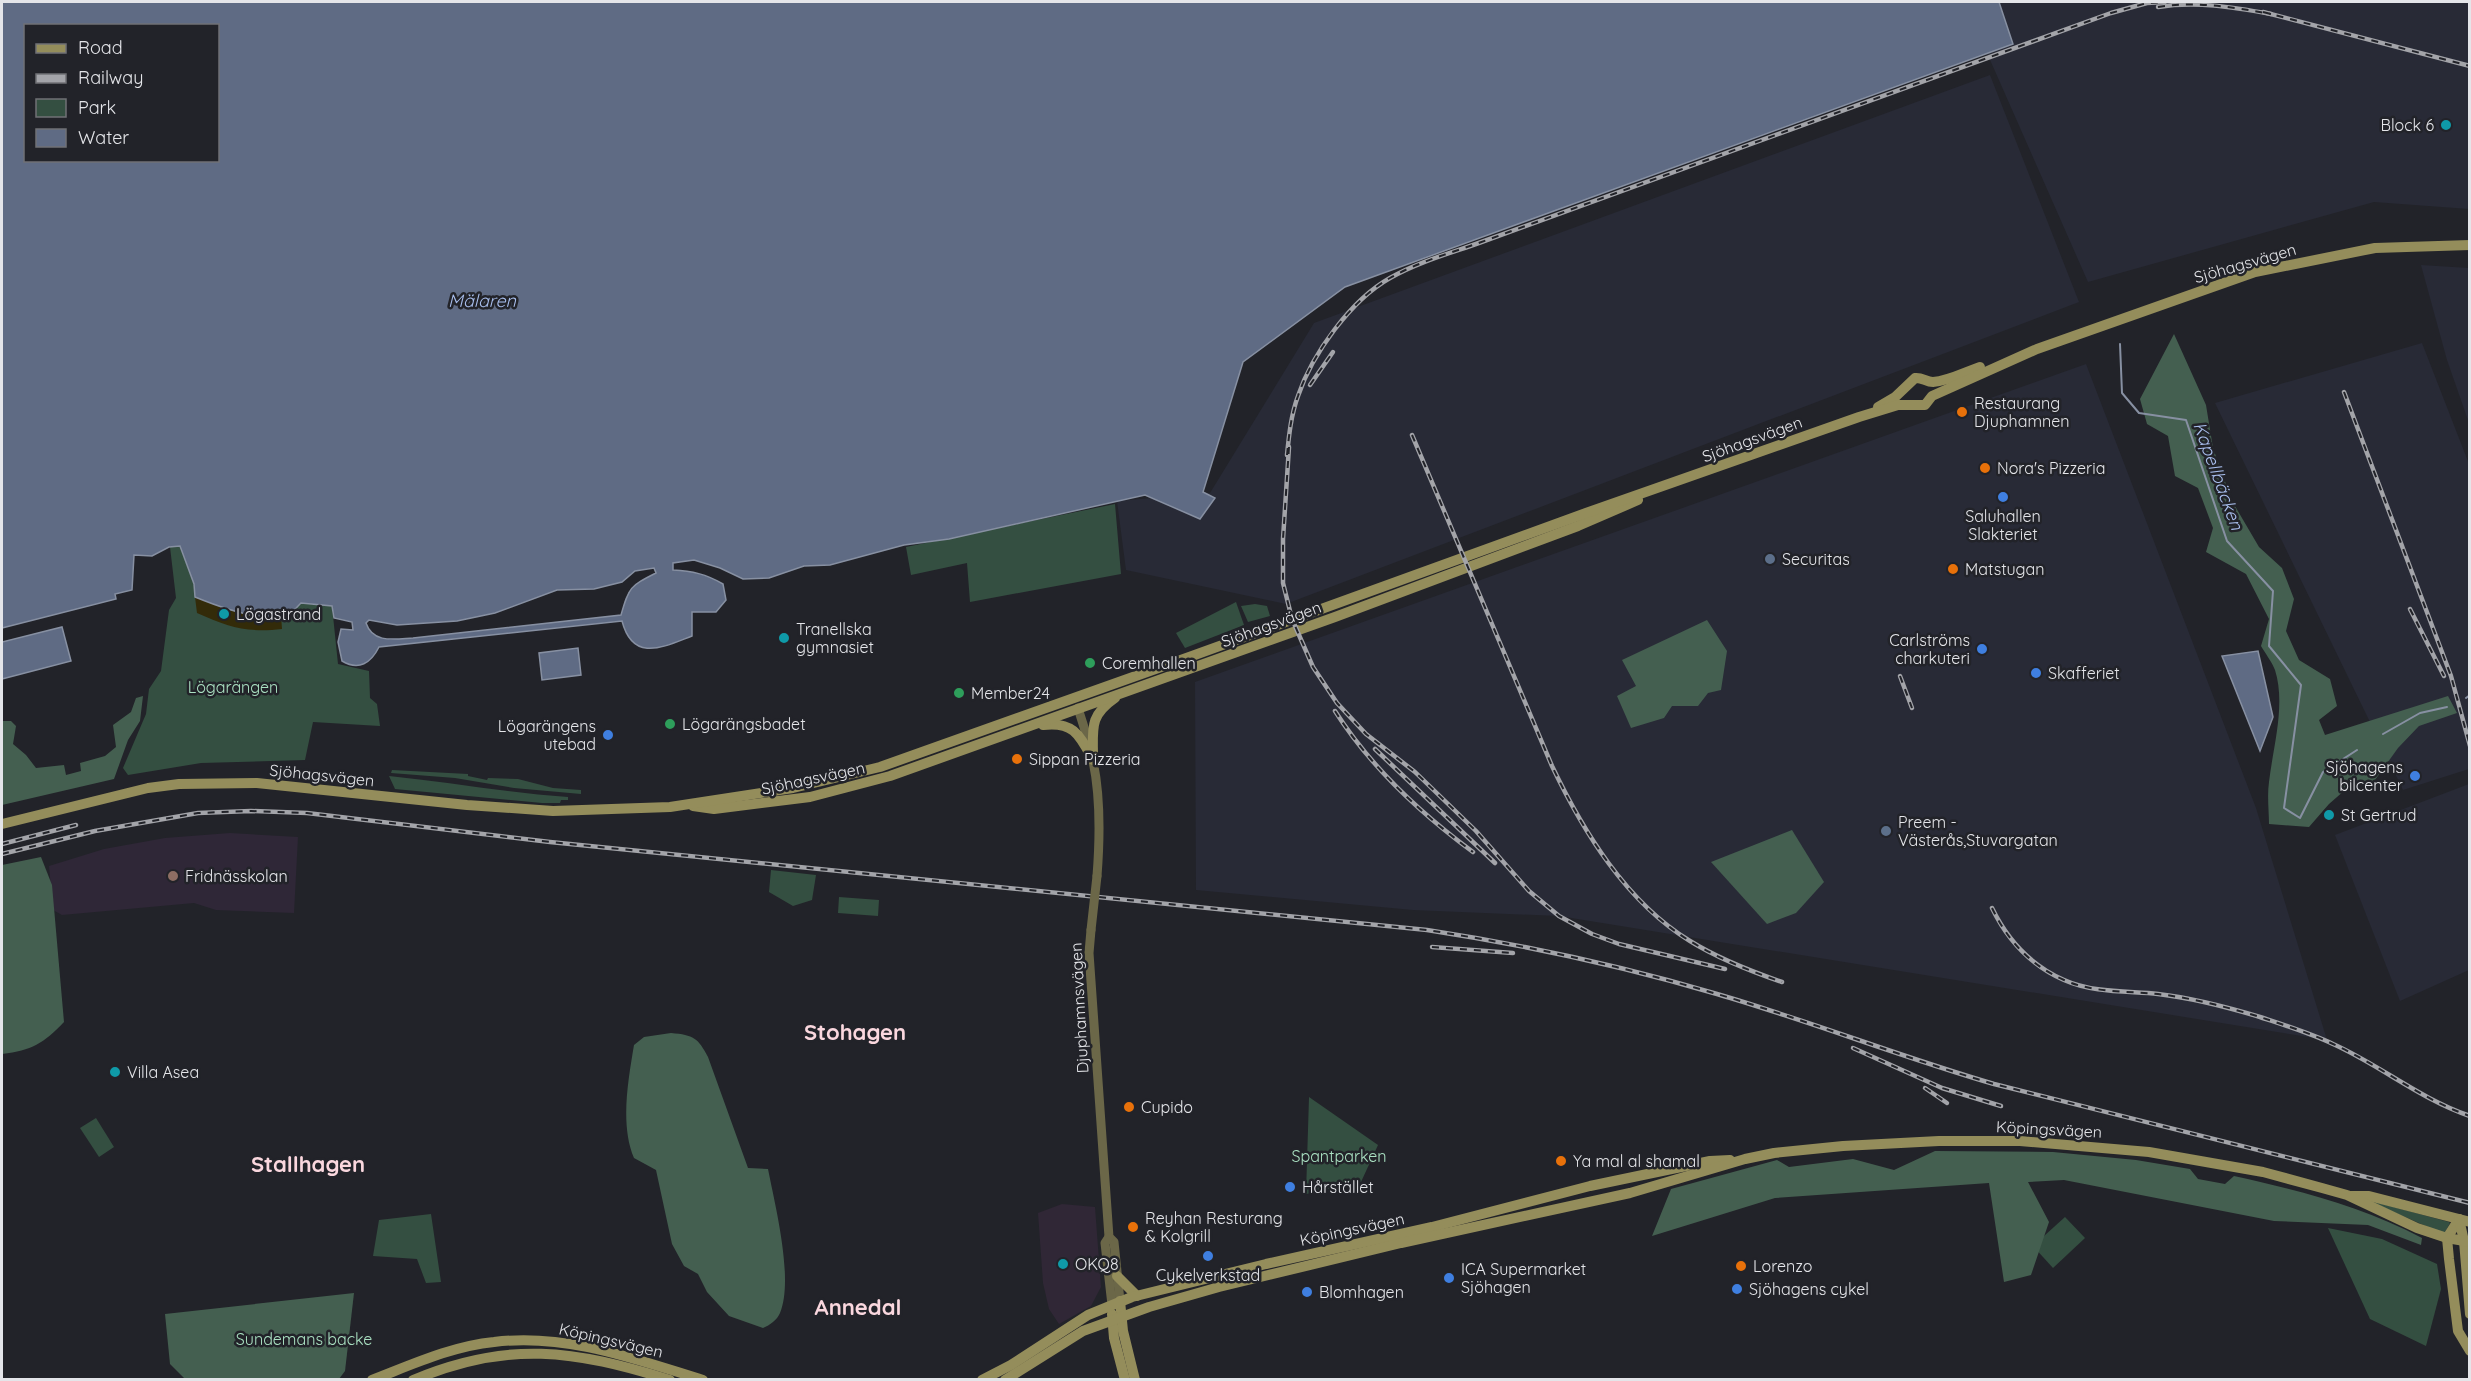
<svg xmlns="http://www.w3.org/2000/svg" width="2471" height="1381" viewBox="0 0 2471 1381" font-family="Quicksand,sans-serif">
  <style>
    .commercial { fill: #302736 }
    .built { fill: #282a36 }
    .education { fill: #2f2737 }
    .green { fill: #344f41 }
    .forest { fill: #445f50 }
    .sand { fill: #332b09 }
    .water { fill: #5f6b84; stroke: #8790a2; stroke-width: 1.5; fill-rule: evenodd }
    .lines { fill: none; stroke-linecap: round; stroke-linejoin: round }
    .stream { stroke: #8790a2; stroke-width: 2 }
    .tertiary { stroke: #6b6748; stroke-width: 9 }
    .secondary { stroke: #948d5b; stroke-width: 10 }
    .rail-casing { stroke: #a3a4a9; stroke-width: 4.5 }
    .rail { stroke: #222329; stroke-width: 2; stroke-dasharray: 7; stroke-linecap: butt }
    .tertiary-bridge { stroke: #6b6748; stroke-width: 9 }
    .culture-dot { fill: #0f9aa8; stroke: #222329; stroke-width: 2 }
    .food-dot { fill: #e8710a; stroke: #222329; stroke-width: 2 }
    .shop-dot { fill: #3f7fe0; stroke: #222329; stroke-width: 2 }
    .service-dot { fill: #5c6f8a; stroke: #222329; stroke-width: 2 }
    .leisure-dot { fill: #2e9e5b; stroke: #222329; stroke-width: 2 }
    .education-dot { fill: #8d6e63; stroke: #222329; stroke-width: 2 }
    .labels { text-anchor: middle; stroke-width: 5; stroke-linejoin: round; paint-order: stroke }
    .poi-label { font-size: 16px; fill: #e4e5e9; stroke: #222329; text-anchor: start }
    .street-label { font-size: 16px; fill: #e4e5e9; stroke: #222329 }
    .park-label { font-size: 16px; fill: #aae1c2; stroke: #222329 }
    .water-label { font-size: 18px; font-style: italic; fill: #a8beed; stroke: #222329 }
    .district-label { font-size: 22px; font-weight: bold; fill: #fad7de; stroke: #222329 }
  </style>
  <rect width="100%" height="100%" fill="#222329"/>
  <polygon class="commercial" points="1062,1204 1095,1207 1101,1287 1091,1306 1059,1324 1049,1309 1043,1283 1038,1213"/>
  <g class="built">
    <polygon points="1999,2 2469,2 2469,209 2374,202 2088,282 1987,53 2013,43"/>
    <polygon points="1990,75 2079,302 1286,604 1126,570 1117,501 1210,493 1314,323"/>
    <polygon points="2421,265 2469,268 2469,423 2447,360"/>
    <polygon points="2422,343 2469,464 2469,769 2403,790 2215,403"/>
    <polygon points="2086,364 2256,808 2327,1040 1559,916 1413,910 1196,890 1195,682"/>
    <polygon points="2469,784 2469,970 2400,1001 2335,835"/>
  </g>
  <polygon class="education" points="230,833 298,837 294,913 216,910 194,903 62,915 53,910 49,866 104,849 165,838"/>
  <g class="green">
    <polygon points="1115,504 1121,574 970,602 967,563 911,575 906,547"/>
    <polygon points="180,546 194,585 195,597 269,617 290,614 301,603 332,606 338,664 369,671 370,698 377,704 380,726 313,722 305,760 201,763 128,775 123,768 146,714 149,689 161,671 169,610 176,598 170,547"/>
    <polygon points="1236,602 1244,625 1185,648 1176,633"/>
    <polygon points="1255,604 1267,606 1270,616 1248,622 1241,606"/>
    <polygon points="392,770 468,774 468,776 487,780 488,778 518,779 553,788 581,790 581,794 514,788 455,778 391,773"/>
    <path d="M389,776C449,782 508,793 568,797V800H561L560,803H542L395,789Z"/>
    <polygon points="771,870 816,875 812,900 793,906 769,892"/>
    <polygon points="839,897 879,900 878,916 838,913"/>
    <polygon points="1309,1097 1378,1145 1361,1182 1306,1194"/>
    <polygon points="96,1118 114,1147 99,1157 80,1128"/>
    <polygon points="2364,1199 2449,1222 2450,1223 2444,1234"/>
    <polygon points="431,1214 441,1282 426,1283 417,1259 373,1256 379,1220"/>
    <polygon points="2065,1217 2085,1238 2053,1268 2033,1246"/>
    <polygon points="2328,1228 2382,1239 2437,1264 2441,1289 2426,1346 2370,1319"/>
  </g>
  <g class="forest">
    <path d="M2174,334L2206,405L2213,448L2232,501L2259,547L2282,568L2294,599L2286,631L2299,660L2330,679L2337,706L2319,720L2325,735L2448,696L2457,713L2419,726L2398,748L2370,787L2353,783L2329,804L2309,827L2269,824C2269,811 2267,796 2269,782C2273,747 2286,705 2275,670C2272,662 2265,653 2261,646L2269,619L2246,574L2206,552L2213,528L2198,488L2175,476L2168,436L2147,424L2140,399Z"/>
    <polygon points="1707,620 1727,651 1721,690 1708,693 1698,706 1672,706 1664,718 1631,728 1617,696 1636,686 1622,660"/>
    <polygon points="143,696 140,721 128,740 114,779 2,805 2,721 11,721 16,726 13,744 26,755 36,768 64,765 66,775 81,771 80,763 105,756 116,747 113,725 131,712 136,698"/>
    <polygon points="1792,830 1824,882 1796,913 1767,924 1711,862"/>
    <path d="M41,857L52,885L64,1022C43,1044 32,1050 2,1054V865Z"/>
    <path d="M671,1033C694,1035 698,1038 708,1057L748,1168L768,1169C775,1205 794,1279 780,1313C777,1320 770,1325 763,1328L729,1316L707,1292L698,1274L684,1266L672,1244L656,1170L634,1158C620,1125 628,1081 634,1045L644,1037Z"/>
    <path d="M1935,1151L2053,1152L2136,1160L2190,1169L2198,1179L2225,1184L2234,1176C2301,1191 2361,1206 2422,1238L2421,1245L2368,1225L2274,1221L2064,1180L2028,1182L2049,1222L2031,1275L2004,1282L1989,1183L1775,1198L1652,1236L1671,1189L1777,1160L1789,1167L1853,1159L1894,1170Z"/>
    <polygon points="354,1293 345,1371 339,1379 185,1379 170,1364 165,1314"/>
  </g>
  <path class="sand" d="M195,597C221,607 252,621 281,615L282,629C247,633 228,627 197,613Z"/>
  <g class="water">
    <path d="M2,2H1999L2013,44L1345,287L1243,362L1203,492L1215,498L1200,519L1145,495L949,539L904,545L830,565L804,566L769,578L743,579L720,568L694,560L673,563V570C692,571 706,574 723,584L726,600L716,612H692V636C663,647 633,663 622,621L379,647C371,663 359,671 342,661L338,642L341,629L353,630L352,622L334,618L332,606L301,603C298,606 294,611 291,613C268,626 217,606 195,597L194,584L180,546L169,547L152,556L134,555L132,590L115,594L116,599L2,628ZM26,26H218V160H26ZM654,568L656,573C630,586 629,587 621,615L413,638C395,639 373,644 366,623L369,620L397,625L457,621L495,613L557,590L594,589L622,582L635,571Z"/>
    <polygon points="62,627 71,661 2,679 2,642"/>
    <polygon points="578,648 581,675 542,680 539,653"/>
    <polygon points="2258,651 2273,717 2260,751 2222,656"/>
  </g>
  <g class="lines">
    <g class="stream">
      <polyline points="2120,344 2122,393 2139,413 2186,420 2227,541 2273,591 2269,646 2301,685 2284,808 2300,818 2323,772 2357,750"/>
      <polyline points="2466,698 2470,695"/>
      <polyline points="2383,734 2420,713 2447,707"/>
    </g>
    <g class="tertiary">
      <path d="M1078,708C1083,725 1090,743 1093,761C1101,799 1100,838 1097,876"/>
      <polyline points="1091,930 1089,953 1109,1237 1114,1242 1120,1301"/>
      <polyline points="1109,1237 1105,1243 1112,1305"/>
    </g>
    <g class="secondary">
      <path d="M1878,407L1895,397L1915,378C1922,377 1926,382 1933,382C1949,381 1965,372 1980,367"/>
      <path d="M1043,725C1074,721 1080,736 1093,760"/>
      <path d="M1093,757C1093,728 1089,716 1115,698"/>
      <polyline points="693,806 714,809 810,797 890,776 1335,617 1578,526 1638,500"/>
      <polyline points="2,824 148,788 179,784 257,783 467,805 553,811 670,807 793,788 880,767 1192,656 1586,513 1859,417 1898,405 1925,405 1932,396 2037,349 2255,272 2375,248 2470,245"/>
      <polyline points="2351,1196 2369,1196 2470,1222"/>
      <polyline points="2459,1219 2447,1238 2449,1259 2458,1331 2470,1351"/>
      <polyline points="2459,1219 2464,1241 2470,1314"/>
      <polyline points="1117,1276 1137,1296"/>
      <polyline points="1120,1301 1123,1331 1135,1380"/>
      <polyline points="1112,1314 1114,1338 1125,1380"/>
      <path d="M372,1380C411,1365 452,1346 494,1342C566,1333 635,1359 703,1380"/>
      <path d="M413,1380C508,1340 574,1350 670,1380"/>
      <polyline points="982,1380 1011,1365 1088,1315 1132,1297 1266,1264 1432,1227 1590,1186 1710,1161 1730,1160"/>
      <polyline points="1005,1380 1083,1331 1149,1307 1219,1287 1401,1243 1630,1193 1745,1159 1774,1153 1843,1146 1939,1141 2020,1141 2149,1152 2263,1172 2322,1188 2347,1195 2417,1228 2447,1238 2470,1242"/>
    </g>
    <g class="rail-casing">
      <g id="rail">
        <path d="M2158,7C2196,1 2232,7 2271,14"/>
        <polyline points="2263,12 2470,66"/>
        <polyline points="1310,385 1333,352"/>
        <polyline points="2344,392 2451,676 2470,746"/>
        <path d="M1412,435L1552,766C1583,831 1626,902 1690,941C1719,959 1750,971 1782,982"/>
        <polyline points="1289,447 1283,539 1283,583 1292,619 1313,667 1337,703 1366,734 1415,772 1476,831 1529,891 1559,916 1592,934 1619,944 1725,969"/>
        <path d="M1287,455C1289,435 1291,415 1298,396C1312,354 1351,300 1390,278C1416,263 1447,254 1476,244L2111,13L2147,3L2165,2"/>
        <polyline points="2410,609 2444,676"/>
        <polyline points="1900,676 1912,708"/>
        <path d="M1335,711C1370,766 1420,813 1473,852"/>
        <polyline points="1375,749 1495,863"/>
        <polyline points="2,844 76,825"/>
        <path d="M2,854L95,831L198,813L251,811L307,813L550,842L1427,930C1525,945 1622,966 1717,994C1810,1021 1901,1057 1994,1084L2470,1203"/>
        <path d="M1992,908C2008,941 2030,965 2064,980C2093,993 2127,991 2158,994C2192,998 2227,1007 2260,1017C2284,1025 2310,1033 2333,1044C2380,1065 2420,1099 2470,1116"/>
        <polyline points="1432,947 1513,953"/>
        <polyline points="1853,1048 1942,1088 2001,1106"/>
        <polyline points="1925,1088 1947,1103"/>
      </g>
    </g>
    <use href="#rail" class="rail"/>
    <polyline class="tertiary-bridge" points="1091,930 1097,876"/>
  </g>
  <g class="culture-dot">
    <circle cx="2446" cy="125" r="6"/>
    <circle cx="224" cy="614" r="6"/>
    <circle cx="784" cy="638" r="6"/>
    <circle cx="2329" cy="815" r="6"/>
    <circle cx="115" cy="1072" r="6"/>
    <circle cx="1063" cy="1264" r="6"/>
  </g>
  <g class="food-dot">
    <circle cx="1962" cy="412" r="6"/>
    <circle cx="1985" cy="468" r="6"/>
    <circle cx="1953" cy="569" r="6"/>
    <circle cx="1017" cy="759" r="6"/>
    <circle cx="1129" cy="1107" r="6"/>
    <circle cx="1561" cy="1161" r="6"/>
    <circle cx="1133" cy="1227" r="6"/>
    <circle cx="1741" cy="1266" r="6"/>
  </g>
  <g class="shop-dot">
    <circle cx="2003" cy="497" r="6"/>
    <circle cx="1982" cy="649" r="6"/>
    <circle cx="2036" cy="673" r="6"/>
    <circle cx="608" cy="735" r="6"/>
    <circle cx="2415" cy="776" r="6"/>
    <circle cx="1290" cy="1187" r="6"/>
    <circle cx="1208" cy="1256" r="6"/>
    <circle cx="1449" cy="1278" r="6"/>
    <circle cx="1737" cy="1289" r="6"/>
    <circle cx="1307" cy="1292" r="6"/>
  </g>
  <g class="service-dot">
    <circle cx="1770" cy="559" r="6"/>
    <circle cx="1886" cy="831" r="6"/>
  </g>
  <g class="leisure-dot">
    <circle cx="1090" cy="663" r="6"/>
    <circle cx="959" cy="693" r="6"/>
    <circle cx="670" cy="724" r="6"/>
  </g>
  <circle class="education-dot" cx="173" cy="876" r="6"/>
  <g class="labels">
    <g class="poi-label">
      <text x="2434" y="131" text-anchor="end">Block 6</text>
      <text x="1974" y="409">Restaurang<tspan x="1974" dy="18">Djuphamnen</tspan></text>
      <text x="1997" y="474">Nora's Pizzeria</text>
      <text x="2003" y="522" text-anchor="middle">Saluhallen<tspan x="2003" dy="18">Slakteriet</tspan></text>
      <text x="1782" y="565">Securitas</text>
      <text x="1965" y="575">Matstugan</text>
      <text x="236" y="620">Lögastrand</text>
      <text x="796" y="635">Tranellska<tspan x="796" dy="18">gymnasiet</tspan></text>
      <text x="1970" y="646" text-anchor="end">Carlströms<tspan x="1970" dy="18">charkuteri</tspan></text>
      <text x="1102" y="669">Coremhallen</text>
      <text x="2048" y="679">Skafferiet</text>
      <text x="971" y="699">Member24</text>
      <text x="682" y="730">Lögarängsbadet</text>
      <text x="596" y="732" text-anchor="end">Lögarängens<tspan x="596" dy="18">utebad</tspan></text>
      <text x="1029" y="765">Sippan Pizzeria</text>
      <text x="2403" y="773" text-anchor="end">Sjöhagens<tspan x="2403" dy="18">bilcenter</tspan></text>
      <text x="2341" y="821">St Gertrud</text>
      <text x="1898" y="828">Preem -<tspan x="1898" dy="18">Västerås,Stuvargatan</tspan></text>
      <text x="185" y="882">Fridnässkolan</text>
      <text x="127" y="1078">Villa Asea</text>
      <text x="1141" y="1113">Cupido</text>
      <text x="1573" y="1167">Ya mal al shamal</text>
      <text x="1302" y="1193">Hårstället</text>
      <text x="1145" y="1224">Reyhan Resturang<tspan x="1145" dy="18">&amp; Kolgrill</tspan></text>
      <text x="1075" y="1270">OKQ8</text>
      <text x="1753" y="1272">Lorenzo</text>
      <text x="1461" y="1275">ICA Supermarket<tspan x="1461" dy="18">Sjöhagen</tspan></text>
      <text x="1208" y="1281" text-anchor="middle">Cykelverkstad</text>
      <text x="1749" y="1295">Sjöhagens cykel</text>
      <text x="1319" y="1298">Blomhagen</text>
    </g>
    <g class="street-label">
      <text transform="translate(2245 263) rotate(-16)" y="6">Sjöhagsvägen</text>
      <text transform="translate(1752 439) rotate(-20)" y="6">Sjöhagsvägen</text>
      <text transform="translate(1271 624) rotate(-20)" y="6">Sjöhagsvägen</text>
      <text transform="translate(322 775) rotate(6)" y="6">Sjöhagsvägen</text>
      <text transform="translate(813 778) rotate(-12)" y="6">Sjöhagsvägen</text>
      <text transform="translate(1079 1008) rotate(-93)" y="6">Djuphamnsvägen</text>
      <text transform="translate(2049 1129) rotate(3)" y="6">Köpingsvägen</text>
      <text transform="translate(1352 1229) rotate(-12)" y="6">Köpingsvägen</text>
      <text transform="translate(611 1340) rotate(13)" y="6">Köpingsvägen</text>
    </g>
    <g class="park-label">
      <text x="233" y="693">Lögarängen</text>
      <text x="1339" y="1162">Spantparken</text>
      <text x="304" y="1345">Sundemans backe</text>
    </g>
    <g class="water-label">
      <text x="482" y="307">Mälaren</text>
      <text transform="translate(2218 476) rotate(70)" y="6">Kapellbäcken</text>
    </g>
    <g class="district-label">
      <text x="855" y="1040">Stohagen</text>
      <text x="308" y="1172">Stallhagen</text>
      <text x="858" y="1315">Annedal</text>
    </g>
  </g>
  <rect width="2471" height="1381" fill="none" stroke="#e4e5e9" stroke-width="6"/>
  <rect x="24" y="24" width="195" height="138" fill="#222329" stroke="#707176" stroke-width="1.5"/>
  <rect x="36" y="44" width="30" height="9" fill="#948d5b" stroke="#707176" stroke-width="1.5"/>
  <text x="78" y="54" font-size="18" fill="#e4e5e9">Road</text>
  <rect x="36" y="74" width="30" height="9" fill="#a3a4a9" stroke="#707176" stroke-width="1.5"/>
  <text x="78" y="84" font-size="18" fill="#e4e5e9">Railway</text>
  <rect x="36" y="99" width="30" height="18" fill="#344f41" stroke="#707176" stroke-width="1.5"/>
  <text x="78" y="114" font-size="18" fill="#e4e5e9">Park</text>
  <rect x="36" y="129" width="30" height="18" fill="#5f6b84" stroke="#707176" stroke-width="1.5"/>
  <text x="78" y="144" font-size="18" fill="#e4e5e9">Water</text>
</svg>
